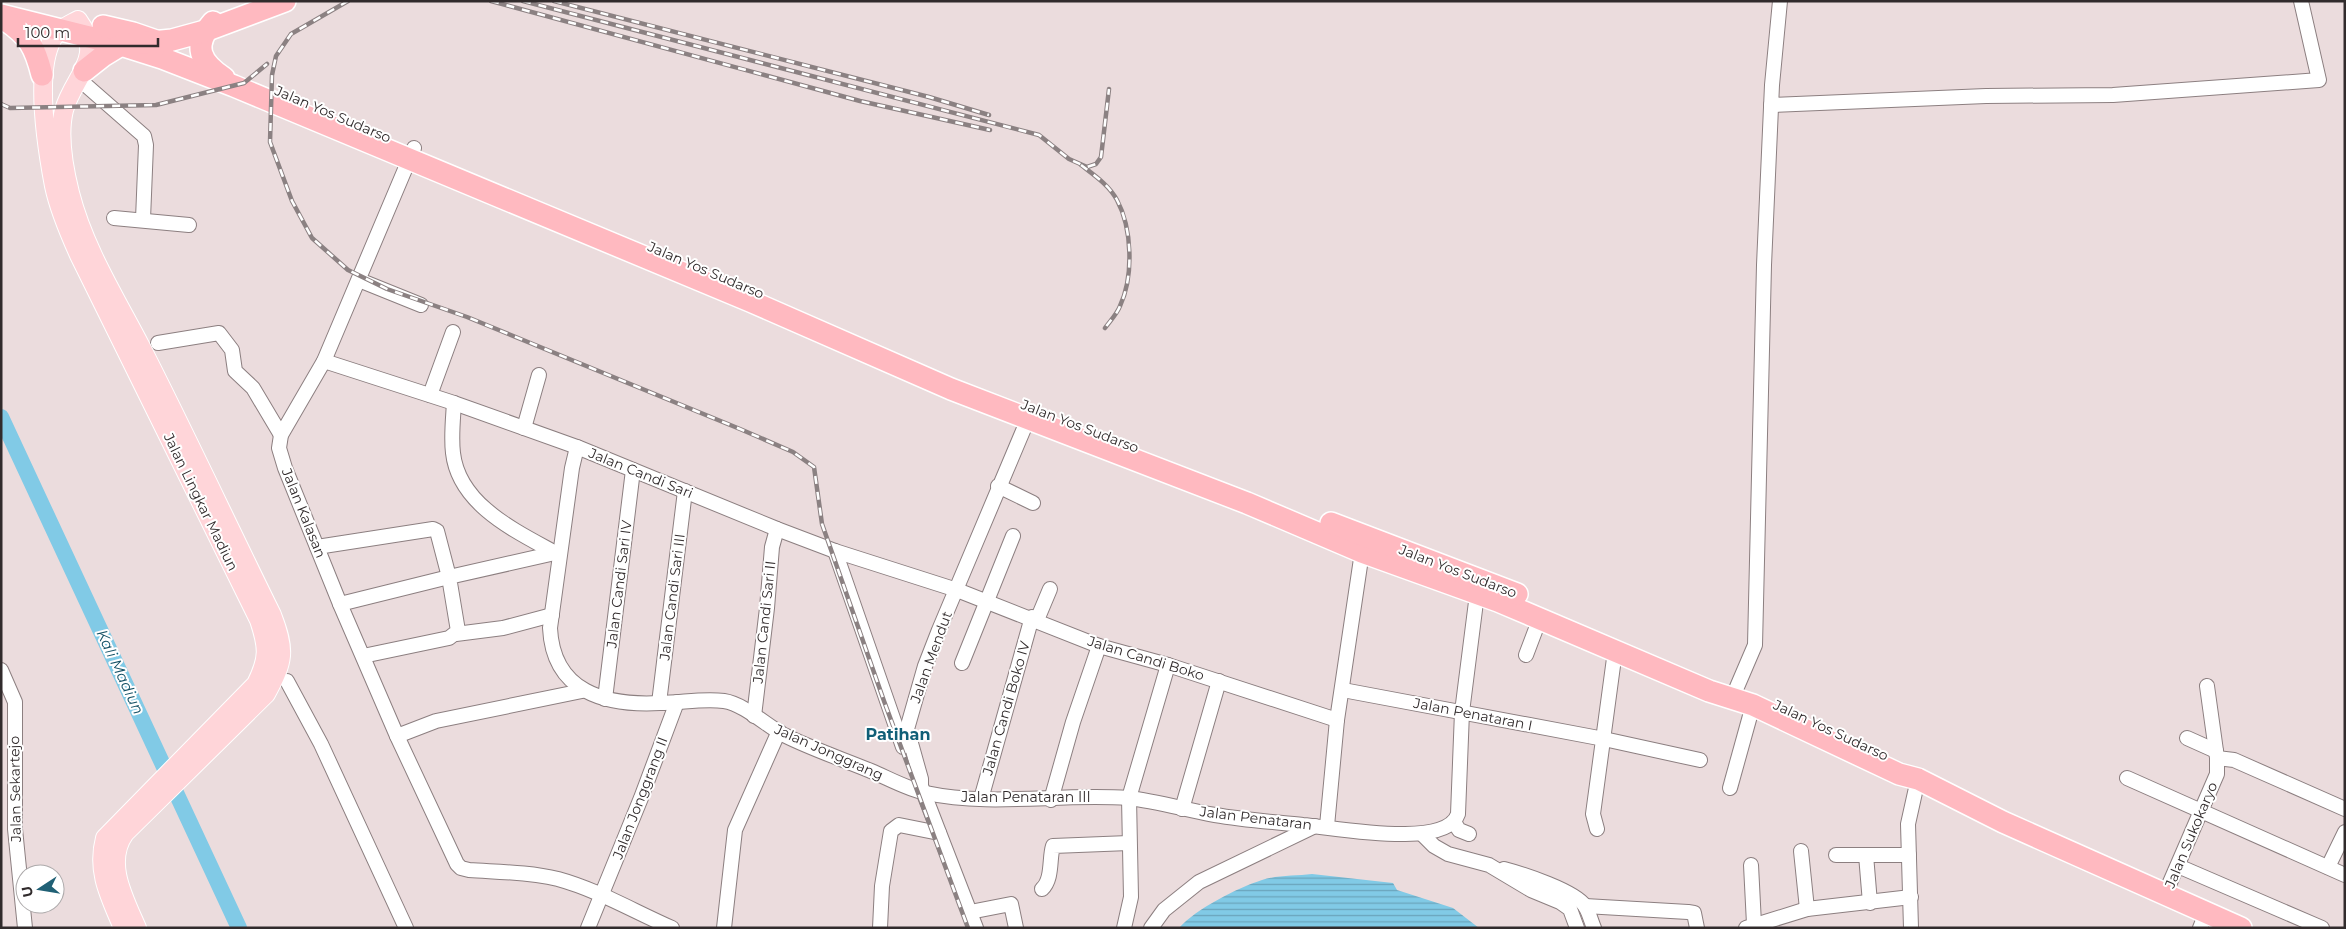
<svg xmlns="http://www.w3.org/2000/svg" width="2346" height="929" viewBox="0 0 2346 929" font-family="Montserrat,sans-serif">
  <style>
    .water { fill: url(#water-rules) }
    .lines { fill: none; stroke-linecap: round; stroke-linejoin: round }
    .river { stroke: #81cae6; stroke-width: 16 }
    .minor-casing { stroke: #8c7f80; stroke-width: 16 }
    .major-casing { stroke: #fff; stroke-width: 20 }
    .highway-casing { stroke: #fff; stroke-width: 24 }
    .minor { stroke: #fff; stroke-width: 14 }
    .major { stroke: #ffd5d9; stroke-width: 18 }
    .highway { stroke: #ffb9c0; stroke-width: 21 }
    .rail-casing { stroke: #8b8182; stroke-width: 4.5 }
    .rail { stroke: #fff; stroke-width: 2.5; stroke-dasharray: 8; stroke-linecap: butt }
    .labels { text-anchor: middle; stroke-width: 4; stroke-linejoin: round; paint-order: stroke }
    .street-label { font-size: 14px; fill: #312b2c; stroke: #fff }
    .water-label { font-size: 15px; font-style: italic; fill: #155266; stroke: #fff }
    .quarter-label { font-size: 16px; font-weight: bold; fill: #105f77; stroke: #fff }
  </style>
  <defs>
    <pattern id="water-rules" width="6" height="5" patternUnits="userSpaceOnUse" patternTransform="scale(1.25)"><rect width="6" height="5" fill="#81cae6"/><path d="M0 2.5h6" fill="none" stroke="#6aa4bb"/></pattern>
  </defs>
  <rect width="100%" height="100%" fill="#ebdcdd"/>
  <path class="water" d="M1312,874L1393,883L1397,890L1453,908L1479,928H1179C1196,909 1237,888 1262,880C1277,875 1296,876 1312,874Z"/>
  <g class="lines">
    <polyline class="river" points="1,417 239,928"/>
    <g class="minor-casing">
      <g id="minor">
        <polyline points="80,80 144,136 146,145 143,219"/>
        <polyline points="1771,105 1986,96 2113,95 2319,80 2301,1"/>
        <path d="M414,148L324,361L281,435L279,448L285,468L340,604L397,736L457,864L461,868L469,870C498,872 529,872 558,879C598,890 633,911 672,928"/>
        <polyline points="114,218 189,225"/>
        <polyline points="359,280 421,305"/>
        <polyline points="158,343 219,333 232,350 235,371 253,388 281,435"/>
        <polyline points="324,361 454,403 577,447 777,529 835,551 957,590 1099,646 1168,665 1337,720"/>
        <polyline points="430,395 453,332"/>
        <path d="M454,403C453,419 451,437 453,453C459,506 518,532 559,555"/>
        <polyline points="524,428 539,375"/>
        <path d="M577,447L572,468L550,628C553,692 605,706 660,703C681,703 703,698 724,701C744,704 767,726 784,735C812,749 842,759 871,771C888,778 907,789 926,793C992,807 1060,793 1128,798C1157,801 1186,810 1215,815C1244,820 1274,822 1303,825C1333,827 1446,850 1458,814L1462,712L1477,594"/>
        <polyline points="998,486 1033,503"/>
        <polyline points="317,547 433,529 437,531 449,577 340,604"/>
        <polyline points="835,551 903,747"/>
        <polyline points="1037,620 1050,589"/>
        <polyline points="456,634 503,628 552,615"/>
        <polyline points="1526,655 1540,618"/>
        <polyline points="363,656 449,638 458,631 449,577 555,553"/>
        <polyline points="962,663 1013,536"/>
        <polyline points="1,670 15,702 15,829 25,928"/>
        <polyline points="287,681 321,744 406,928"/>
        <polyline points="1737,687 1755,645 1764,265 1772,85 1780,1"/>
        <polyline points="1343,690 1604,739 1700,760"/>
        <polyline points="605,699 633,470"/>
        <polyline points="659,703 685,491"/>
        <polyline points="754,716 767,608 772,547 777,529"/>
        <polyline points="397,736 436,721 582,691"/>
        <polyline points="2187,738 2216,751"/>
        <polyline points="2217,758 2234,760 2345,809"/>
        <polyline points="2127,778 2345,875"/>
        <polyline points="1730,788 1753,705"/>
        <polyline points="981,799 1032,617"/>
        <polyline points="1051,800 1073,722 1099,646"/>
        <polyline points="1182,809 1219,681"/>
        <polyline points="1454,822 1459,830 1469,834"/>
        <polyline points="1327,826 1337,720 1362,552"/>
        <polyline points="1597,829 1593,814 1615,651"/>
        <polyline points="1422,834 1434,846 1448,854 1489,865 1531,890 1560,902 1570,909 1577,928"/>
        <polyline points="1801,851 1807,909"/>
        <polyline points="1836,855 1909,855"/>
        <polyline points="1866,855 1870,903"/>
        <polyline points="1751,865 1754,924"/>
        <polyline points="2178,866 2322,928"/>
        <polyline points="2328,867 2345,832"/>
        <path d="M1504,869C1523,874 1575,891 1585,906C1589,912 1591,921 1594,928"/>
        <path d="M1042,889C1053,879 1049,858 1053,846L1129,843"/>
        <polyline points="2165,894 2217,774 2217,758 2207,686"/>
        <polyline points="1585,906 1688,912 1694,913 1697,928"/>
        <polyline points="970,912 1011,904 1016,928"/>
        <polyline points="588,928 641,798 677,702"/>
        <polyline points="724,928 735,830 779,731"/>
        <polyline points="880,928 882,886 891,831 899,825 939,833"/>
        <polyline points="976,928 921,786 921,779 907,729 925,666 939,630 1028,419"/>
        <polyline points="1124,928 1131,897 1129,798 1168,665"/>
        <polyline points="1151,928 1164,910 1199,882 1315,826"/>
        <polyline points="1746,928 1807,909 1911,897"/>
        <polyline points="1911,928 1908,824 1918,779"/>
        <polyline points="2200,928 2206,913"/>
      </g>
    </g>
    <g class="major-casing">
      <path id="major" d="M123,928C110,897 96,872 105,838L256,684C269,658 268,647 259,620L79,255C69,233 59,210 54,186C47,149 34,71 53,38C59,29 69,25 78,20C106,58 74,75 64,110C58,134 64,169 70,193C84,248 115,297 141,347C186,435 228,526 272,615C286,651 284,661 266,694L125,833C104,862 124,898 137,928"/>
    </g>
    <g class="highway-casing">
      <g id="highway">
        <polyline points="1,15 121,45 162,58 234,86 750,301 951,389 1247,503 1362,552 1498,601 1709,691 1753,705 1899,774 1918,779 2003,822 2241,928"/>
        <path d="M5,20C29,36 35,47 42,75"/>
        <path d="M213,22C192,46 200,62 224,78"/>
        <polyline points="103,26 133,33 165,44"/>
        <polyline points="84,71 103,56 121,45 172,40 205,31 285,1"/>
        <polyline points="1331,523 1517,594"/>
      </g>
    </g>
    <use href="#minor" class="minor"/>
    <use href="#major" class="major"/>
    <use href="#highway" class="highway"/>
    <g class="rail-casing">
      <g id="rail">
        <polyline points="348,1 291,34 276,56 272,75 270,142 292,201 312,238 348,270 387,289 467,317 740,429 793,452 814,467 822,524 884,701 968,928"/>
        <polyline points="491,1 860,101 990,130"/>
        <polyline points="523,1 1039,135 1069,159 1087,167 1096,164 1101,157 1109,89"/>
        <polyline points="554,1 929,97 989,115"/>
        <polyline points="1,104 10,108 156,105 244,83 267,64"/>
        <path d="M1081,165C1094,175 1109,185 1117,200C1132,228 1134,276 1120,306C1117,314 1110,321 1105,328"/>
      </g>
    </g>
    <use href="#rail" class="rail"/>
  </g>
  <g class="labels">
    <g class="street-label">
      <text transform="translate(333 114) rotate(23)" y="5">Jalan Yos Sudarso</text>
      <text transform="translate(706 270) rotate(23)" y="5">Jalan Yos Sudarso</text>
      <text transform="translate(1080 426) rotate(21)" y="5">Jalan Yos Sudarso</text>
      <text transform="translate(641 473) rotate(22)" y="5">Jalan Candi Sari</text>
      <text transform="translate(201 502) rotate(64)" y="5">Jalan Lingkar Madiun</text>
      <text transform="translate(304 513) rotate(68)" y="5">Jalan Kalasan</text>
      <text transform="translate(1458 571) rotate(21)" y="5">Jalan Yos Sudarso</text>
      <text transform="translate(619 584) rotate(-83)" y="5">Jalan Candi Sari IV</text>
      <text transform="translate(672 597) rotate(-83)" y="5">Jalan Candi Sari III</text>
      <text transform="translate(764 622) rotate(-84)" y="5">Jalan Candi Sari II</text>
      <text transform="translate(931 657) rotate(-70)" y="5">Jalan Mendut</text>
      <text transform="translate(1146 658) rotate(17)" y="5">Jalan Candi Boko</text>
      <text transform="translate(1006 708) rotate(-74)" y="5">Jalan Candi Boko IV</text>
      <text transform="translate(1473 714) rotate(11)" y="5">Jalan Penataran I</text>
      <text transform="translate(1831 730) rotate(25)" y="5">Jalan Yos Sudarso</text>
      <text transform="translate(829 752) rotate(24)" y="5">Jalan Jonggrang</text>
      <text transform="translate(15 789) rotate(-91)" y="5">Jalan Sekartejo</text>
      <text x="1026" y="802">Jalan Penataran III</text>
      <text transform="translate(640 798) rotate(-69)" y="5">Jalan Jonggrang II</text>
      <text transform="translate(1256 818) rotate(7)" y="5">Jalan Penataran</text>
      <text transform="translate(2191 835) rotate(-67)" y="5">Jalan Sukokaryo</text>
    </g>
    <g class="water-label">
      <text transform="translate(120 672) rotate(65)" y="5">Kali Madiun</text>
    </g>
    <g class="quarter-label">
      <text x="898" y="740">Patihan</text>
    </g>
  </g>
  <rect width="2346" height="929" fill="none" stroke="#312b2c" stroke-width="5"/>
  <g transform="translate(40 889) rotate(258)"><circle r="24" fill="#ffffff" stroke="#adaaab"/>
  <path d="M0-4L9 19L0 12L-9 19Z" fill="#206075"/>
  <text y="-8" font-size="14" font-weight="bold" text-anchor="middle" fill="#312b2c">U</text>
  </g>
  <path d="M18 38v8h140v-8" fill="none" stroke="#312b2c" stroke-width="2.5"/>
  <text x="25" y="38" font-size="15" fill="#312b2c" stroke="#ffffff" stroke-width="4" paint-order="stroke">100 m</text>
</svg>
